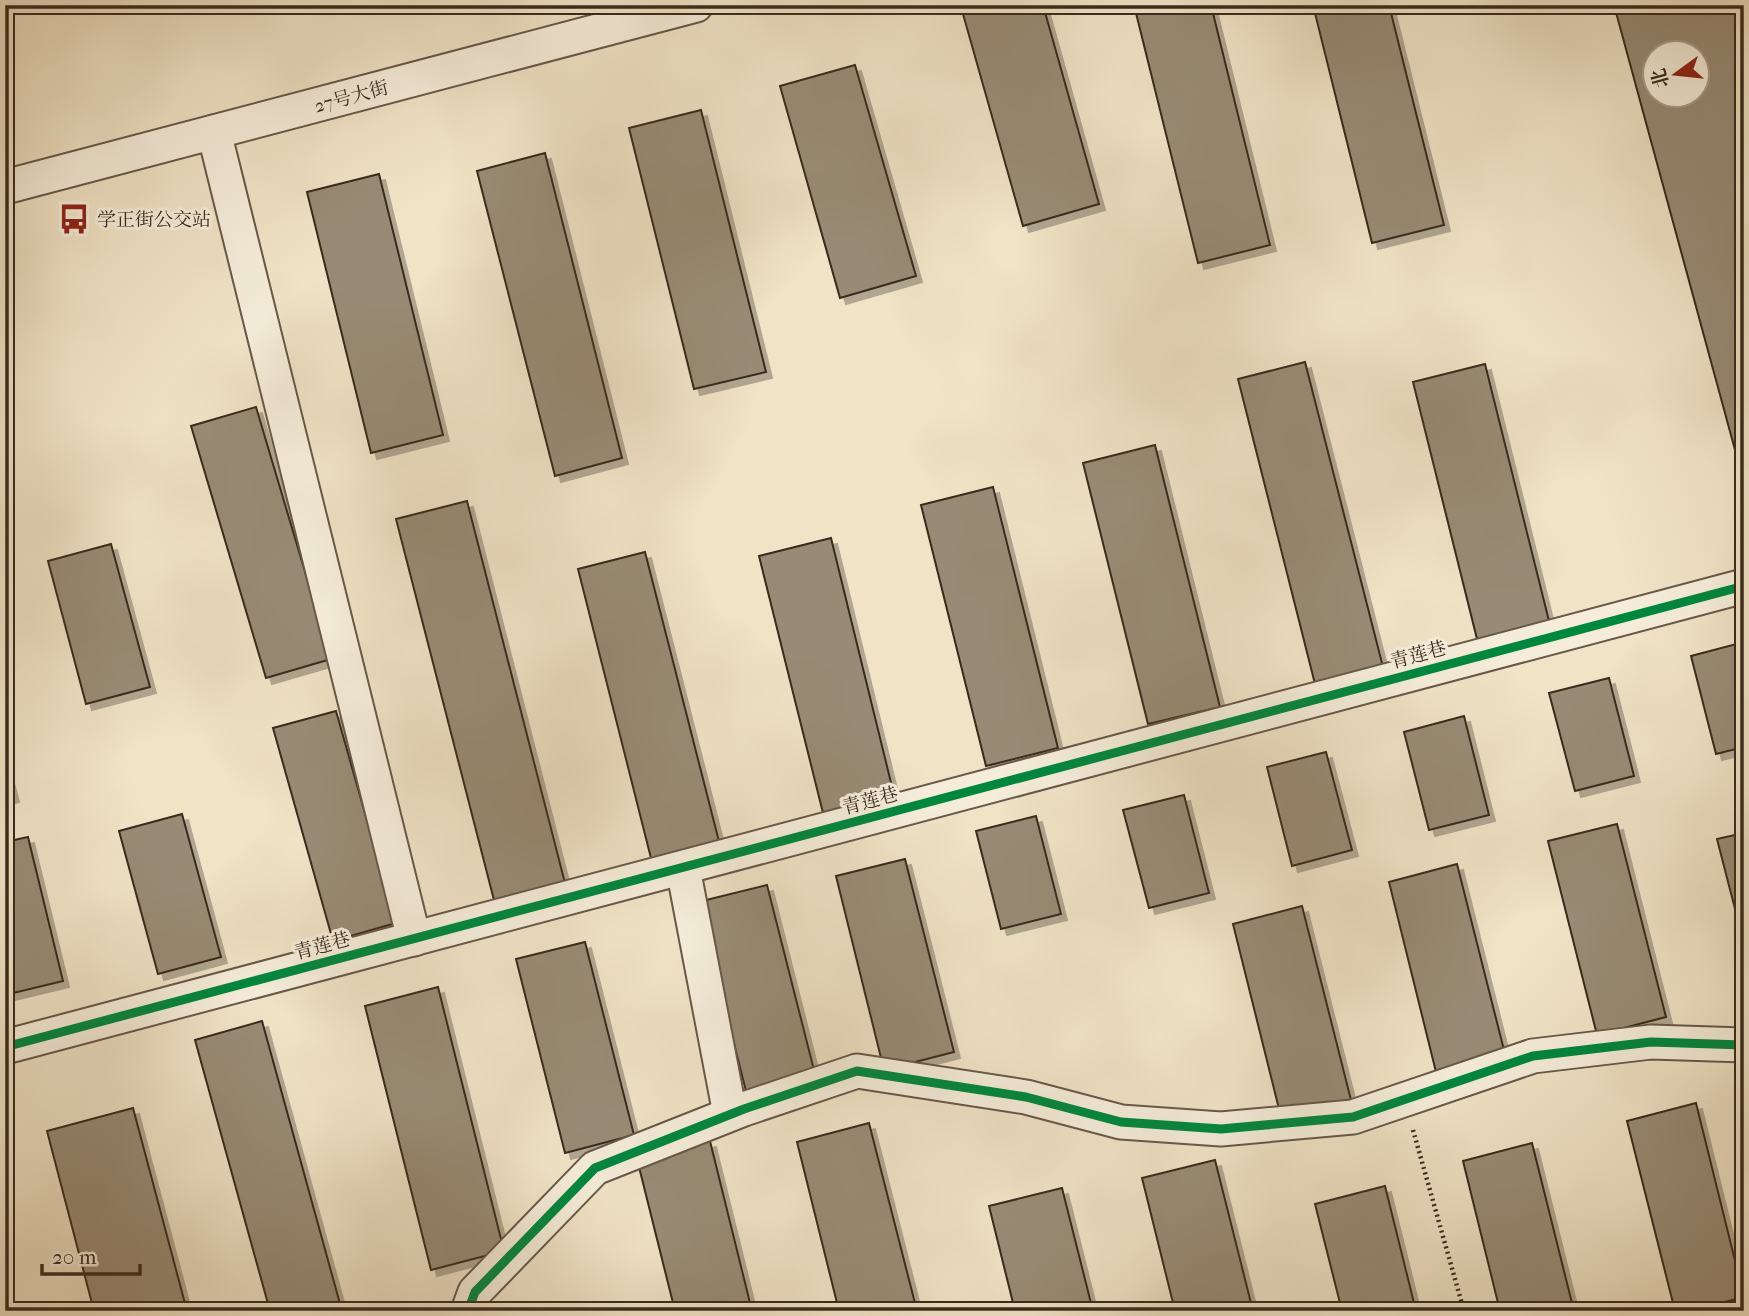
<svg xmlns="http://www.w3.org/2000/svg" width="1749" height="1316" viewBox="0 0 1749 1316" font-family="'IM FELL French Canon','Noto Serif SC',serif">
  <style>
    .building { fill: #988b75; stroke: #392b1e; stroke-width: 2; fill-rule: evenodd; filter: url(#shadow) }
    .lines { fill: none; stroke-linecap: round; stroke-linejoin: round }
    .minor-casing { stroke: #675948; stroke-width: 37 }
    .path { stroke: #392b1e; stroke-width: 4.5; stroke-dasharray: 2 3.5; stroke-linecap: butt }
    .minor { stroke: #f5edda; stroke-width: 33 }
    .cycleway-casing { stroke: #f5edda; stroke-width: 13 }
    .cycleway { stroke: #00873e; stroke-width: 9 }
    .labels { text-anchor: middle; stroke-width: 6; stroke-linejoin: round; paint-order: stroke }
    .street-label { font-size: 19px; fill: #392b1e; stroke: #f5edda }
    .poi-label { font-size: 19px; fill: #392b1e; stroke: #f5edda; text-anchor: start }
  </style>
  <defs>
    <filter id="shadow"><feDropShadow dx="6" dy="6" stdDeviation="0" flood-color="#0004"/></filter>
  </defs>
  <rect width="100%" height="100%" fill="#f0e3c6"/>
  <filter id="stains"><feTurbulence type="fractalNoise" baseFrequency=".00286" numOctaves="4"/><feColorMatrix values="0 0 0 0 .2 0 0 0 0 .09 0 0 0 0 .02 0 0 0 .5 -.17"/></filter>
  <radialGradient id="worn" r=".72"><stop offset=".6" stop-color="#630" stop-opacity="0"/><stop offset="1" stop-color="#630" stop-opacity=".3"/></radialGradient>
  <g class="building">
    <polygon points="995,5 1043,5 1099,204 1023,226 963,14"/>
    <polygon points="1134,5 1211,5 1270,245 1198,263"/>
    <polygon points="1313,5 1389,5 1444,225 1372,243"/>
    <path d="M1614,5H1742L1744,483ZM1654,52H1696V94H1654Z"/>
    <polygon points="855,65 916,276 840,298 780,86"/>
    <polygon points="701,110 766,372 694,389 629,128"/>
    <polygon points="545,153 622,458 555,476 477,171"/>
    <polygon points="379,174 443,435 371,453 307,192"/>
    <polygon points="1305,362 1383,667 1315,684 1238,379"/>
    <polygon points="1485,364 1550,625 1478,643 1413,382"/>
    <polygon points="256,407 331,659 266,678 191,426"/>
    <polygon points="1155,445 1220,707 1148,724 1083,463"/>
    <polygon points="993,487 1058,748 986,766 921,505"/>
    <polygon points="467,501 566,887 495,904 396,519"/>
    <polygon points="831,538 895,799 824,817 759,556"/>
    <polygon points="111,544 150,687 86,704 48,561"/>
    <polygon points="645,552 723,857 655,874 578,569"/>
    <polygon points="1744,642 1744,747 1716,754 1691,656"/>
    <polygon points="1609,678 1634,776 1575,791 1549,693"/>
    <polygon points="336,711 396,923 333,941 273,728"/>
    <polygon points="1464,716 1489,815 1429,830 1404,732"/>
    <polygon points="1326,752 1352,850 1292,866 1267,767"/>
    <polygon points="5,766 13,796 5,798"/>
    <polygon points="1184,795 1209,893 1149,908 1123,810"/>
    <polygon points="182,814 221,957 158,974 119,831"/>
    <polygon points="1036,816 1061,914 1001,929 976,831"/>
    <polygon points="1617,824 1666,1017 1597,1035 1548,841"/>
    <polygon points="1744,833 1744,944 1717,839"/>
    <polygon points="28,837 63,981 5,995 5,842"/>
    <polygon points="905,859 954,1052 884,1070 836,876"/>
    <polygon points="1457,864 1506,1058 1437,1076 1389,882"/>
    <polygon points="767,885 816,1078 747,1095 698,902"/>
    <polygon points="1302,906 1351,1100 1281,1117 1233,924"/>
    <polygon points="585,942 634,1135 565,1153 516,959"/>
    <polygon points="438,987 504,1251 431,1270 365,1006"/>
    <polygon points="262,1021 342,1311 270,1311 195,1040"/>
    <polygon points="1696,1103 1744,1297 1691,1311 1675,1311 1627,1121"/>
    <polygon points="133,1108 187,1311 94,1311 47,1131"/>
    <polygon points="869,1123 917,1311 839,1311 797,1142"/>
    <polygon points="710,1141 752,1311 675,1311 637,1159"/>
    <polygon points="1532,1143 1574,1311 1500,1311 1463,1161"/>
    <polygon points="1215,1160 1253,1311 1175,1311 1142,1178"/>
    <polygon points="1385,1186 1416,1311 1342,1311 1315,1204"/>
    <polygon points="1062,1188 1093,1311 1015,1311 989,1206"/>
  </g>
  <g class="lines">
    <g class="minor-casing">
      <g id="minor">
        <polyline points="214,132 414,939"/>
        <polyline points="5,187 696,5"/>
        <polyline points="683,868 730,1114"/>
        <polyline points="5,1047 1744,586"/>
        <polyline points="468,1311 475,1292 595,1168 744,1109 857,1071 1026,1097 1121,1122 1221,1129 1353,1117 1533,1056 1651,1042 1744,1045"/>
      </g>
    </g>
    <polyline class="path" points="1413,1130 1464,1311"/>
    <use href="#minor" class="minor"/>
    <g class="cycleway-casing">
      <g id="cycleway">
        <polyline points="5,1047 1744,586"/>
        <polyline points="468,1311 475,1292 595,1168 744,1109 857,1071 1026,1097 1121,1122 1221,1129 1353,1117 1533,1056 1651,1042 1744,1045"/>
      </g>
    </g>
    <use href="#cycleway" class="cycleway"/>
  </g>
  <defs>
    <g id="bus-bare" transform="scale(2.415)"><path d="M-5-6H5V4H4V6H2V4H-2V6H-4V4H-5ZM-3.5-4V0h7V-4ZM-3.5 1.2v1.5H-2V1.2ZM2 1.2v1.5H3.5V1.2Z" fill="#8f2418" stroke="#f5edda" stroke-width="2.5" paint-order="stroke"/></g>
  </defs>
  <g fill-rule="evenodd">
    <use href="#bus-bare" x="74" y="219"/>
  </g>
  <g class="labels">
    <g class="street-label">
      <text transform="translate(351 96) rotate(-15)" y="7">27号大街</text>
      <text transform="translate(1418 654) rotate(-15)" y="7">青莲巷</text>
      <text transform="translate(870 800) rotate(-15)" y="7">青莲巷</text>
      <text transform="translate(322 945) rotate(-15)" y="7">青莲巷</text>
    </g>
    <g class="poi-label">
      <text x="97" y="226">学正街公交站</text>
    </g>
  </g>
  <rect width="1749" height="1316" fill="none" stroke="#f0e3c6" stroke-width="28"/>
  <rect x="7" y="7" width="1735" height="1302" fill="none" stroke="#392b1e" stroke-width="3.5"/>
  <rect x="14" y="14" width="1721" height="1288" fill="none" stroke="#392b1e" stroke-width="2"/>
  <g transform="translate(1676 74) rotate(255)"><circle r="33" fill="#f5edda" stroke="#aa9f8f" stroke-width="2"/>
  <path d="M0-5L12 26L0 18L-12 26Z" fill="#8f2418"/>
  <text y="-10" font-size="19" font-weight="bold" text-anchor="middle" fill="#392b1e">北</text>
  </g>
  <path d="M42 1264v10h98v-10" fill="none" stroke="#392b1e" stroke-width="3.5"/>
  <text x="52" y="1264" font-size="21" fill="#392b1e" stroke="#f5edda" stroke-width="5" paint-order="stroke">20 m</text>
  <rect width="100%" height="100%" filter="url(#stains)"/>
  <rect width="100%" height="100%" fill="url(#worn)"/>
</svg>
